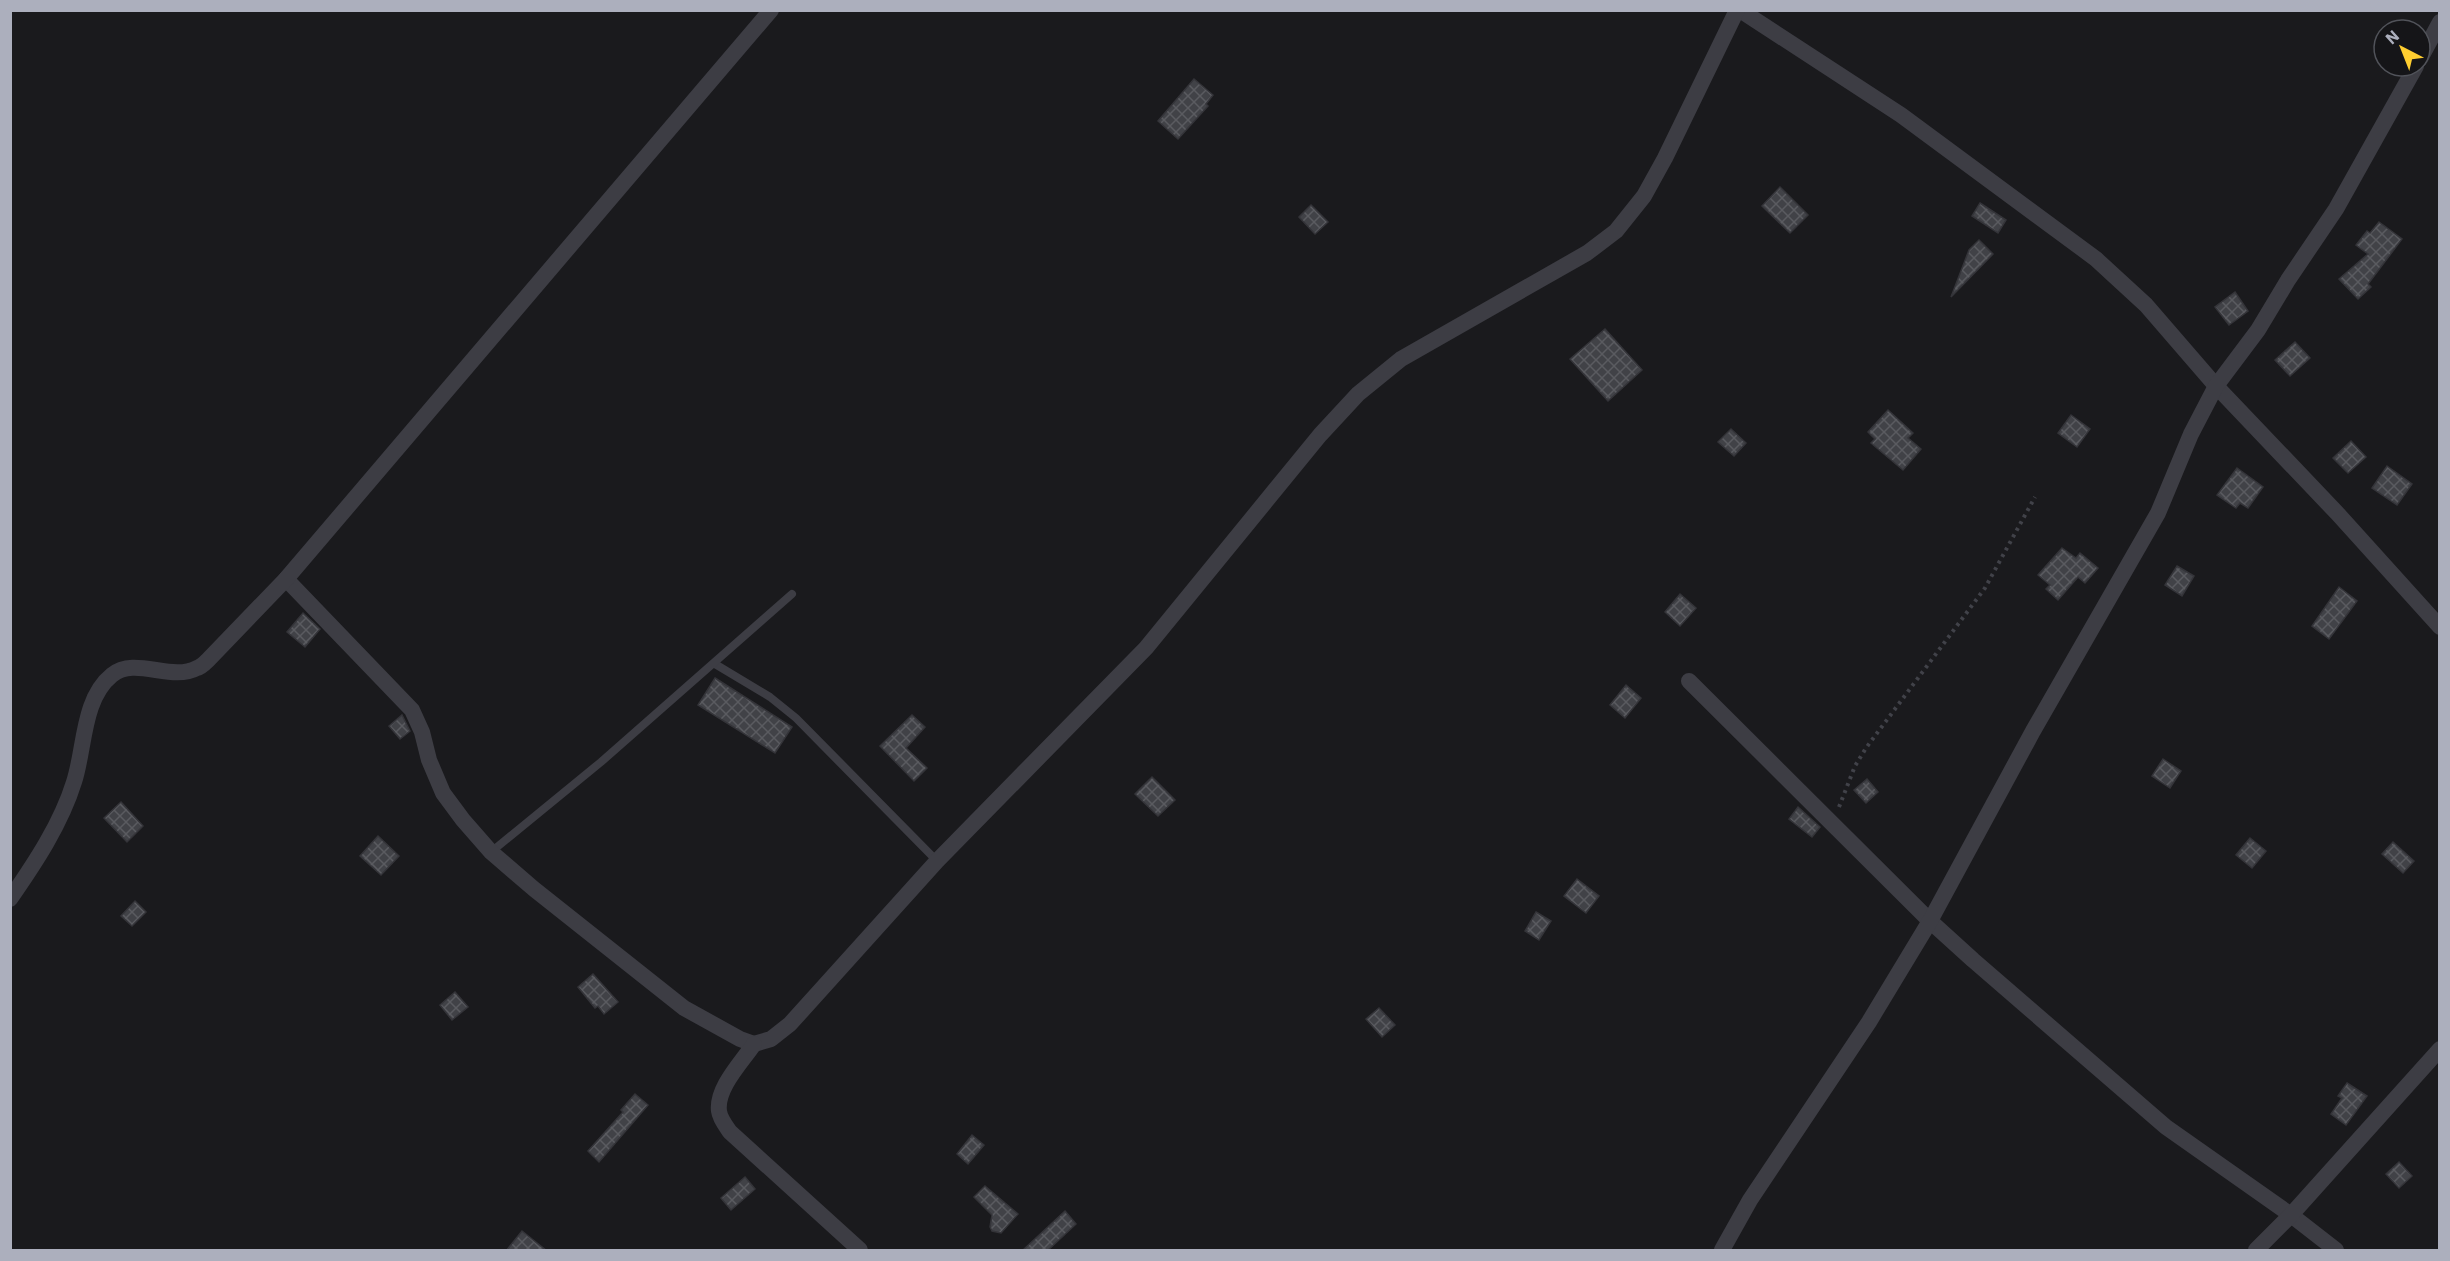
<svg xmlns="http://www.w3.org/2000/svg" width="2450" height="1261" viewBox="0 0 2450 1261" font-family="'IBM Plex Sans',sans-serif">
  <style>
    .building { fill: url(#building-cross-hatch); stroke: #343439; stroke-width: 1.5 }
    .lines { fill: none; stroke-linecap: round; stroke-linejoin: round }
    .path { stroke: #414249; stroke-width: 4; stroke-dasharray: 3 4.5; stroke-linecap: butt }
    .service { stroke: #3d3d44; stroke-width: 8 }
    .minor { stroke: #3d3d44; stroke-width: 16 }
  </style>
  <defs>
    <pattern id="building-cross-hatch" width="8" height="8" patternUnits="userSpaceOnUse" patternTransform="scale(1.5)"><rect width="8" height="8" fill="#414247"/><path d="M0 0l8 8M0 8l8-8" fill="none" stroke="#5a5b60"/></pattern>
  </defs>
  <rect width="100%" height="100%" fill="#1a1a1d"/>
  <g class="building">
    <polygon points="1194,79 1213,95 1206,104 1208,106 1178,139 1158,121"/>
    <polygon points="1780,187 1808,215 1790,233 1762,206"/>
    <polygon points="1980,203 2006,220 1998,233 1972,216"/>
    <polygon points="1311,205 1328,222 1315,234 1299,217"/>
    <polygon points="2379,222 2402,239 2368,284 2371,287 2358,299 2339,279 2368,254 2356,245 2367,231 2370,233"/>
    <polygon points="1979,240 1993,254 1951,297 1969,250"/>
    <polygon points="2235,292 2248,311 2229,325 2215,307"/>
    <polygon points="1605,329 1642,370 1608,401 1570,359"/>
    <polygon points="2295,342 2310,358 2290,376 2275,360"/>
    <polygon points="1888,410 1913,433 1908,438 1921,449 1903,470 1871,443 1875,439 1868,432"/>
    <polygon points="2071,415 2090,429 2077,447 2058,433"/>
    <polygon points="1731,429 1746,443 1734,456 1718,442"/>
    <polygon points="2351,441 2366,457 2348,473 2333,458"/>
    <polygon points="2387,466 2412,484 2397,505 2372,488"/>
    <polygon points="2237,468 2263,487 2248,508 2240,503 2236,508 2217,495"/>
    <polygon points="2062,548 2076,558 2080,553 2098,568 2085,583 2078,577 2058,600 2046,589 2050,585 2038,575"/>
    <polygon points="2177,566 2194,576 2182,596 2165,585"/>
    <polygon points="2339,587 2357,601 2329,639 2312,626"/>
    <polygon points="1680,594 1696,608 1680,626 1665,612"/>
    <polygon points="303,613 320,629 305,647 287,632"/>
    <polygon points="715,678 792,727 775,753 698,705"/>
    <polygon points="1626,685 1641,698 1625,718 1610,705"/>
    <polygon points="402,715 410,731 400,739 389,726"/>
    <polygon points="912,715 925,727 906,748 927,768 914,781 880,746"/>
    <polygon points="2163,759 2181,771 2170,788 2152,776"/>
    <polygon points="1152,777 1175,800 1158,816 1135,794"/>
    <polygon points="1867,779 1878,792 1866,803 1854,790"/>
    <polygon points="121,802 143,826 127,842 104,818"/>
    <polygon points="1798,807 1820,827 1812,837 1789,819"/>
    <polygon points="378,836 399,856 381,875 360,856"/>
    <polygon points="2250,838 2266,851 2252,868 2236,855"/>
    <polygon points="2393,842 2414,861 2403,873 2382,854"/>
    <polygon points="1577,879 1599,896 1586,913 1564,896"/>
    <polygon points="135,901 146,912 132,926 121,916"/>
    <polygon points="1536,912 1551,921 1539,940 1525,931"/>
    <polygon points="593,974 618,1002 604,1014 598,1006 595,1008 578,987"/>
    <polygon points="455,992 468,1007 452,1020 440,1005"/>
    <polygon points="1379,1008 1395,1025 1382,1037 1366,1019"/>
    <polygon points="2347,1083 2367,1096 2346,1125 2331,1114 2342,1098 2338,1096"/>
    <polygon points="635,1094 648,1105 599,1162 588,1151 623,1112 621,1110"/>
    <polygon points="972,1135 984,1145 968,1164 957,1154"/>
    <polygon points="2399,1162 2412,1176 2399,1188 2386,1174"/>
    <polygon points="745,1177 755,1189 731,1210 721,1198"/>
    <polygon points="985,1186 1018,1214 1001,1233 992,1231 990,1227 992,1215 974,1197"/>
    <polygon points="1065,1211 1076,1224 1047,1251 1022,1251"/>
    <polygon points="522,1231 547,1251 506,1251"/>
  </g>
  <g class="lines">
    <polyline class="path" points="1839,807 1855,766 1866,748 1985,588 2035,497"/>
    <g class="service">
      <polyline points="715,664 770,697 796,718 937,861"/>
      <polyline points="491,852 601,762 792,594"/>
    </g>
    <g class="minor">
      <polyline points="1740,10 1901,115 2096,259 2146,305 2216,386 2337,513 2440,627"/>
      <polyline points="2420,59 2440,22"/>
      <polyline points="286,579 412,710 422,732 429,760 443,793 463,820 491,852 534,889 684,1008 740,1039 754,1044 771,1039 790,1024 937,861 1146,648 1320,435 1358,394 1401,359 1587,253 1616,231 1644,196 1665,158 1737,10"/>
      <polyline points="1689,681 1930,921 1973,960 2166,1127 2291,1215 2336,1250"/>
      <path d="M10,899C35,863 61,824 74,782C85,749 82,699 112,675C135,656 171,682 197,668C201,667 205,663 208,660L286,579L771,10"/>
      <path d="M754,1044C742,1062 716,1088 719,1111C720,1119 726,1126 730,1132L860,1250"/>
      <polyline points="1722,1250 1750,1200 1869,1022 1930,921 2033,731 2158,513 2191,434 2216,386 2258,330 2288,280 2336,209 2416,66"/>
      <polyline points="2256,1250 2291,1215 2440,1049"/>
    </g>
  </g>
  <rect width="2450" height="1261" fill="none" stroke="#acafbd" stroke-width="24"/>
  <g transform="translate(2402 48) rotate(318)"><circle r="28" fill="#151518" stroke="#51535a" stroke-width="1.5"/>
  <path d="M0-4.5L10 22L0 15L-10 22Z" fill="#ffce30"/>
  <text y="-9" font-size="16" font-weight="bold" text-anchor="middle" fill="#acafbd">N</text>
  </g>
</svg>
